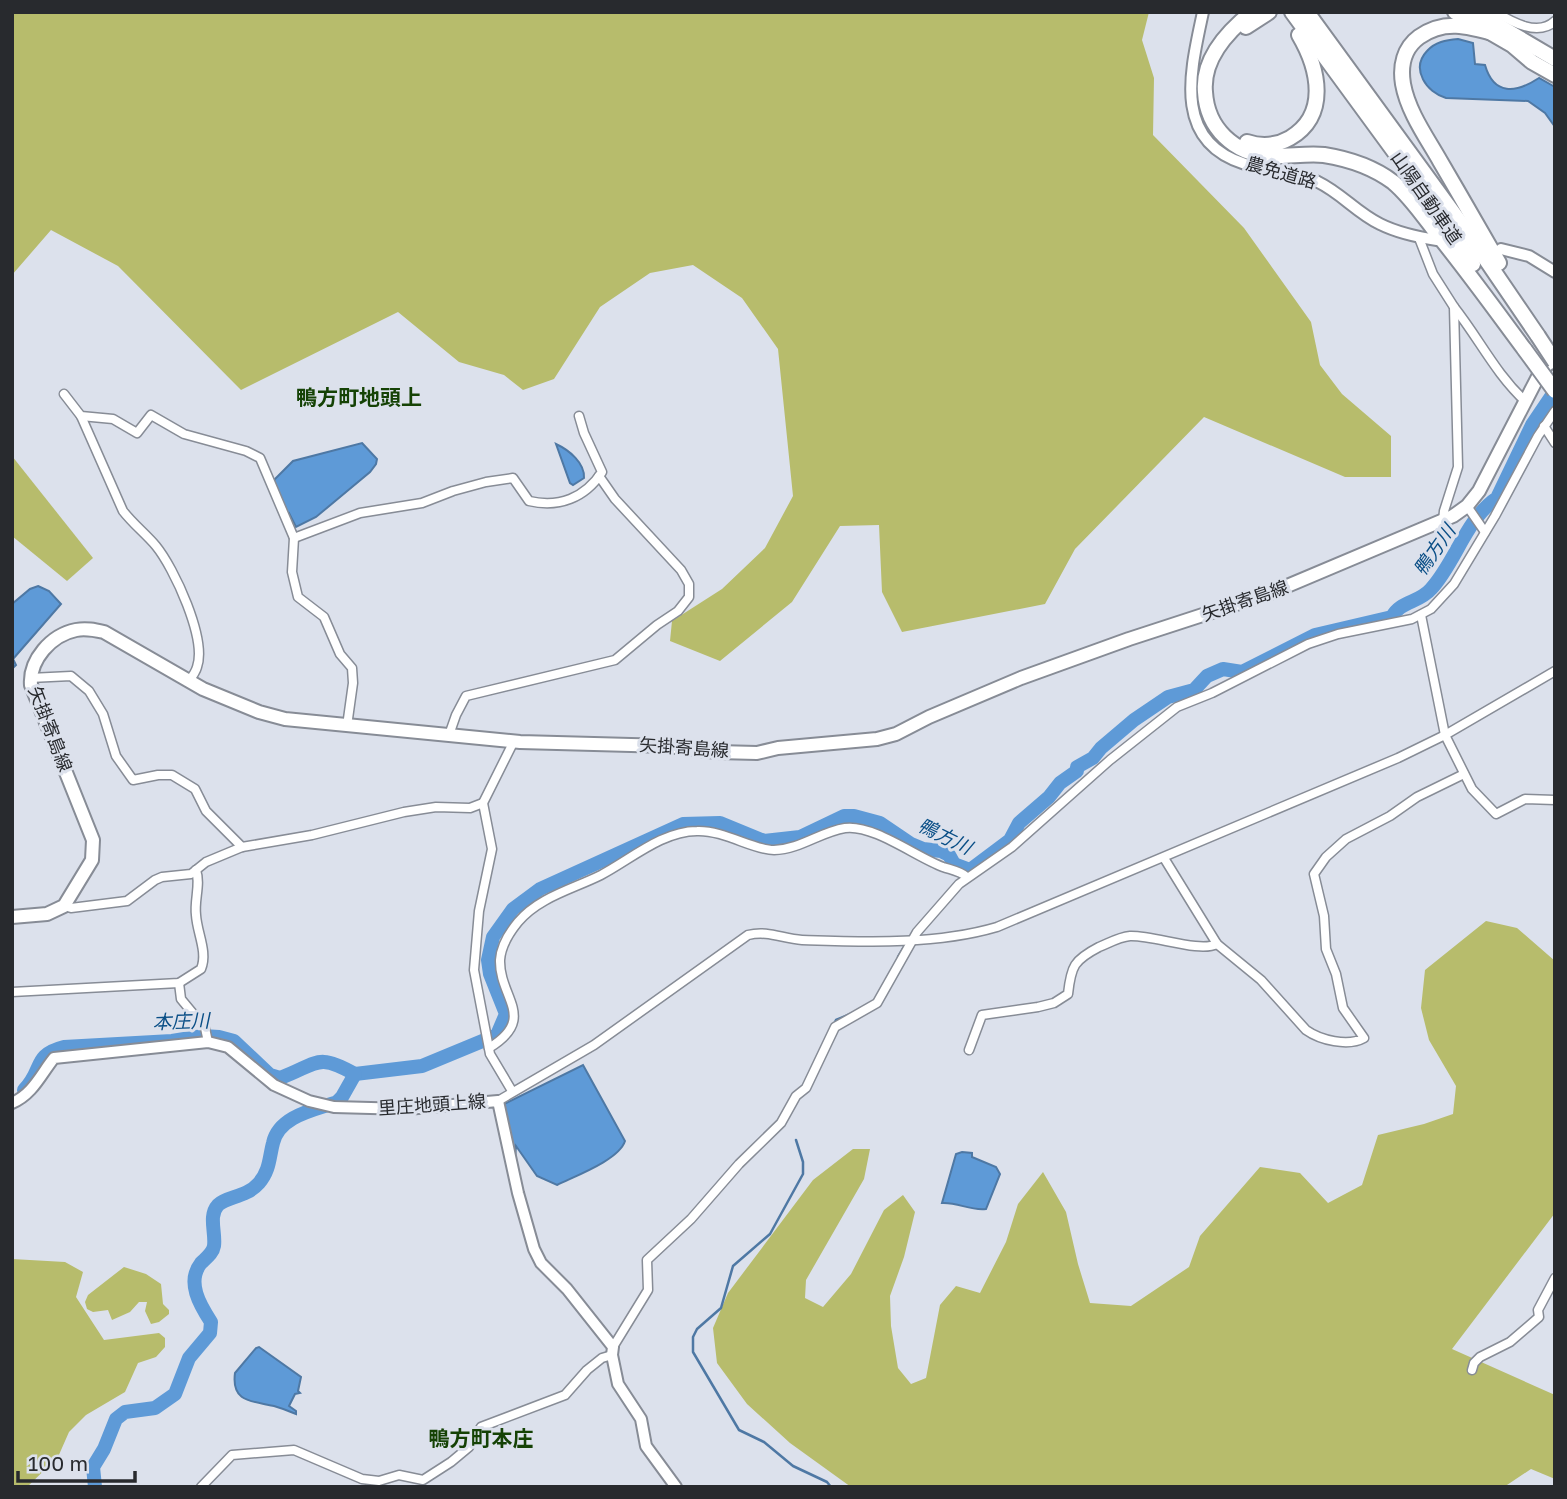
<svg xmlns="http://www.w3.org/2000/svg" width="1567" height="1499" viewBox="0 0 1567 1499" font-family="'Golos Text','Noto Sans JP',sans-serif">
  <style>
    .green { fill: #b7bc6c }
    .water { fill: #5e9ad7; stroke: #4e78a4; stroke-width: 2 }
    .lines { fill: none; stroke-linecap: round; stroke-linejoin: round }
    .stream { stroke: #4e78a4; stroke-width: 2.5 }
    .river { stroke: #5e9ad7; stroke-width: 14 }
    .street-casing { stroke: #878c96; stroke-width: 11 }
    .secondary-casing { stroke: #878c96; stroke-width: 14 }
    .primary-casing { stroke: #878c96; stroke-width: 16 }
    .highway-casing { stroke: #878c96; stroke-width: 18 }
    .street { stroke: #fff; stroke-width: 8 }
    .secondary { stroke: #fff; stroke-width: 10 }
    .primary { stroke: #fff; stroke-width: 12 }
    .highway { stroke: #fff; stroke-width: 14 }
    .highway-bridge-casing { stroke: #878c96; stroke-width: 18; stroke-linecap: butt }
    .highway-bridge { stroke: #fff; stroke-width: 14 }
    .labels { text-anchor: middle; stroke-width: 6; stroke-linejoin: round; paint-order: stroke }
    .street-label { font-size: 18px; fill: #282a2e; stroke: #dce1ec }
    .water-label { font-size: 19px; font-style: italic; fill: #094e86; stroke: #dce1ec }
    .quarter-label { font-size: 21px; font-weight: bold; fill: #154205; stroke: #dce1ec }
  </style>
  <rect width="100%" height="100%" fill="#dce1ec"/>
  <g class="green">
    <polygon points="12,12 1149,12 1142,40 1154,78 1153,135 1244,228 1311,322 1320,365 1342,394 1391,436 1391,477 1345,477 1204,417 1075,549 1045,604 902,632 882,592 879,525 840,526 792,602 720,661 670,641 672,621 722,589 765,548 793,496 778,349 742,298 693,265 650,273 600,307 554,379 523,390 504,375 459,362 398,312 241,390 118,266 51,230 12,275"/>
    <polygon points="12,456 93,558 67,581 12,536"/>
    <polygon points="1486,921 1517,928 1555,961 1555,1213 1452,1349 1555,1395 1555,1479 1531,1469 1504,1487 851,1487 790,1443 747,1404 717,1363 713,1328 728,1293 813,1180 853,1149 870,1149 864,1179 806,1280 805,1298 823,1307 851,1274 884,1210 903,1195 915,1212 904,1257 890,1296 891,1326 898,1368 911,1384 926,1378 940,1305 956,1286 980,1293 1006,1242 1018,1204 1043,1172 1066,1212 1078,1264 1090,1303 1131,1306 1189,1267 1200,1236 1260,1167 1300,1173 1328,1203 1362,1185 1378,1135 1424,1124 1453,1114 1456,1086 1429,1040 1421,1008 1425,970"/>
    <polygon points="12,1259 65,1262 83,1272 76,1297 104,1340 159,1333 165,1338 165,1347 156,1357 138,1363 125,1392 86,1415 69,1432 58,1457 27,1487 12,1487"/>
    <polygon points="124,1267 146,1274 161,1284 163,1304 169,1310 169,1314 159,1322 151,1324 145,1311 147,1302 139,1302 130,1312 112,1320 108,1310 93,1312 87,1309 85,1302 88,1295"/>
  </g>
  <g class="water">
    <path d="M1458,39L1473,43L1475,64L1485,65C1494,96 1516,93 1539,78L1555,87V127L1545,113L1528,101L1446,98C1427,93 1410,69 1427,51C1435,42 1446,40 1458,39Z"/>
    <polygon points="362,443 377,459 376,464 370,472 316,517 296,527 289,513 286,514 274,480 293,461"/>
    <path d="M556,444C569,450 585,463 584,478L573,485L570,483Z"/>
    <polygon points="38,586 49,591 61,604 13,659 16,665 14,667 12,664 12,604 30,589"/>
    <path d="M583,1065L625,1141C619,1160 575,1176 557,1185L537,1176L516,1146L515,1159L504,1104Z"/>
    <path d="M962,1152L972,1153V1157L996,1167L1000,1174L986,1209C970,1211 958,1202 942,1203L956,1154Z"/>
    <path d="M259,1347L301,1377L298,1391L300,1393L295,1394L289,1406L296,1411V1414C289,1411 281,1408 274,1406C253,1401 231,1403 235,1373L256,1348Z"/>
  </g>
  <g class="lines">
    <g class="stream">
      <polyline points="898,957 907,942"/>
      <polyline points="834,1024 836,1020 855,1012"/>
      <polyline points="796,1140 803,1162 803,1174 770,1234 733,1266 721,1308 697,1329 693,1337 693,1352 739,1430 764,1442 793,1466 827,1482 831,1487"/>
    </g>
    <g class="river">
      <path d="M355,1074L422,1066L497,1035L506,1014L490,974L488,960L493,937L513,909L540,889L683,824L720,823L764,841L800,837L844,816H854L880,823L911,844L923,849L941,851L949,855L954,864L970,870L1010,840L1019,823L1049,797L1060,783L1077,771V767L1093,758L1101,748L1134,720L1168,697L1194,690L1207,676L1223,669L1242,672L1315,635L1392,617C1400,601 1419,603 1431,589C1456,562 1465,520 1497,498L1532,425L1555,391"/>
      <path d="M24,1090C44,1070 32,1055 64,1047L172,1041L203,1036L219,1037L234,1041L270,1075L280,1078C318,1064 316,1052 355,1074"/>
      <path d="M95,1487L93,1467L104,1449L116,1419L125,1412L155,1408L175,1394L189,1358L210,1333L211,1322C200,1305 186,1282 201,1263C206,1258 213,1253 214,1246C216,1233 208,1216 218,1205C227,1196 246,1198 259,1183C270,1170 269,1158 273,1143C279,1116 314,1110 337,1102L342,1097L355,1074"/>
    </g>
    <g class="street-casing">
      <g id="street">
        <path d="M1495,12C1512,22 1538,37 1555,21"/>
        <polyline points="1419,238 1433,274 1454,307 1458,467 1444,511 1443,521"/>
        <path d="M1454,307C1480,340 1495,373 1526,402"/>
        <polyline points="64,394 81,416 113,419 137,433 151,415 184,434 246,451 260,458 294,538 292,572 298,597 324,617 340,654 352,668 353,683 347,726"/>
        <path d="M81,416L123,511C133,524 146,534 156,546C174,568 207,639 197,667C196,671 192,677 189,681"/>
        <polyline points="1544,426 1555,443"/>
        <polyline points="1467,506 1485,532"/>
        <path d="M294,538L360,513L422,503L453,491L486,482L513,478L529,501C559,508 585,498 602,472L584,433L579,416"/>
        <polyline points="1421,615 1445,735 1472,789 1496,814 1525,799 1555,800"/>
        <polyline points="30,678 71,676 89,691 103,714 116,756 133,780 158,775 172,775 195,789 206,811 242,847"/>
        <polyline points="449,735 456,715 466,696 615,660 657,625 678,611 689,597 689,584 681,570 615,499 599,476"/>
        <path d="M1164,858L1217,944L1261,980L1306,1030C1320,1040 1348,1047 1364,1038L1343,1008L1336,974L1326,949L1324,916L1314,874L1326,857L1346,839L1390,816L1417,797L1464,774"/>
        <polyline points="64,906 71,908 127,901 155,880 162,877 191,874 206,862 242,847 312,835 404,812 436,807 470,808 483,803"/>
        <polyline points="179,983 181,999 205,1028 208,1042"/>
        <path d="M12,992L179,983L201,969C208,952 197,933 196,915C194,900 201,884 196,870"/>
        <path d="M489,1048C538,1018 499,998 500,960C501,946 509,933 518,922C539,897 573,889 601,875C630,860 662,831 697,831C724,830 753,850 774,850C801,849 820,832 845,828C873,824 916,857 943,867C952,870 960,871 967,877"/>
        <path d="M969,1050L982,1015L1038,1007L1054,1003L1068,994C1071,966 1074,960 1099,947C1109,943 1119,937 1130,936C1154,935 1199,953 1217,944"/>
        <polyline points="512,1091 490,1054 474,970 479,911 492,849 483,803 514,741"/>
        <path d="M498,1101L594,1045L748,935C768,930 783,939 802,940C865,942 936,945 997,927L1398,758L1445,735L1555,671"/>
        <polyline points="613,1347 648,1290 647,1260 691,1219 739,1164 781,1123 796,1096 806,1088 835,1027 877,1003 917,932 959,884 1012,847 1110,760 1177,707 1212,693 1308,644 1338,634 1412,619 1431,609 1454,584 1495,516 1538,436 1555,411"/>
        <polyline points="1472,1370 1474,1363 1480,1357 1510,1342 1539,1317 1538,1310 1555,1278"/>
        <polyline points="201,1487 232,1455 294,1450 362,1479 379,1481 399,1475 423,1480 451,1462 469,1447 481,1427 565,1395 587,1370 602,1358 612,1355"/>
      </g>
    </g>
    <g class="secondary-casing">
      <g id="secondary">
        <path d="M1203,12C1191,69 1171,141 1245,164C1269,171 1295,170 1318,182C1341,193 1357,213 1380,224C1398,233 1417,237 1437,240"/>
        <polyline points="1501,249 1529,256 1555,272"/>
        <path d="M12,1103C33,1094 41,1074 54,1058L208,1042L228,1047L274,1085L309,1101L334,1107L407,1109L498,1101L518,1193L534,1249L541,1263L567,1289L613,1347L612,1355L618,1384L641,1419L646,1446L676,1487"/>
      </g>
    </g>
    <g class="primary-casing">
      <path id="primary" d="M12,917L47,914L64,906L92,860L93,840L31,685C29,660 51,635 76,630C86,628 95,630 104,632L203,689L259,712L285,719L520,742L668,746L717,752L757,753L778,748L877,739L896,734L929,717L1021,678L1129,639L1273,592L1453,516L1467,506L1479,491L1541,371L1555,357"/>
    </g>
    <g class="highway-casing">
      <g id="highway">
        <path d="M1252,12C1228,31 1202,59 1205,92C1207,128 1234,154 1270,156C1288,157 1306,153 1324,155C1349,159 1373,167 1393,182C1410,196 1424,217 1438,235C1468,272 1496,311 1525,350"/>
        <polyline points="1292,12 1407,169 1473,264"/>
        <polyline points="1307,12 1463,226 1538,336"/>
        <polyline points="1455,12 1512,45 1532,62 1555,75"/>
        <polyline points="1475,12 1555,59"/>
        <polyline points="1246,27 1269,12"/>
        <path d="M1496,34C1468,26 1444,19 1419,37C1404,48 1400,66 1403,84C1408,112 1427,138 1440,161C1460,195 1480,230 1499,263"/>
        <path d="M1247,142C1262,147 1276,146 1290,138C1329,115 1319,69 1299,35"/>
      </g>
    </g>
    <use href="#street" class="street"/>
    <use href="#secondary" class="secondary"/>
    <use href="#primary" class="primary"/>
    <use href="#highway" class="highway"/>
    <g class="highway-bridge-casing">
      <g id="highway-bridge">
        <polyline points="1538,336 1555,362"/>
        <polyline points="1525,350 1555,391"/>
      </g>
    </g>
    <use href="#highway-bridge" class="highway-bridge"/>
  </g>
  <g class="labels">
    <g class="street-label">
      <text transform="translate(1281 173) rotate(16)" y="6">農免道路</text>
      <text transform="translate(1426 198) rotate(55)" y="6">山陽自動車道</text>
      <text transform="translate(1245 601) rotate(-19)" y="6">矢掛寄島線</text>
      <text transform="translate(50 729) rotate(69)" y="6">矢掛寄島線</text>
      <text transform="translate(684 748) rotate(4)" y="6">矢掛寄島線</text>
      <text transform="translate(432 1105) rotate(-4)" y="6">里庄地頭上線</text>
    </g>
    <g class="water-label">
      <text transform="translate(1434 550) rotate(-55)" y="7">鴨方川</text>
      <text transform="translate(945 836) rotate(26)" y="7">鴨方川</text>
      <text transform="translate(181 1021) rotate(-2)" y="7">本庄川</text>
    </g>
    <g class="quarter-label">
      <text x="359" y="405">鴨方町地頭上</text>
      <text x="481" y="1446">鴨方町本庄</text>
    </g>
  </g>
  <rect width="1567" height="1499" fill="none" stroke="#282a2e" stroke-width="28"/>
  <path d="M18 1471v10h117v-10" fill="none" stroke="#282a2e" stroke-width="3.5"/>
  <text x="28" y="1471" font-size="21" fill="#282a2e" stroke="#dce1ec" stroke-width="5" paint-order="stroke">100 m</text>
</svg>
